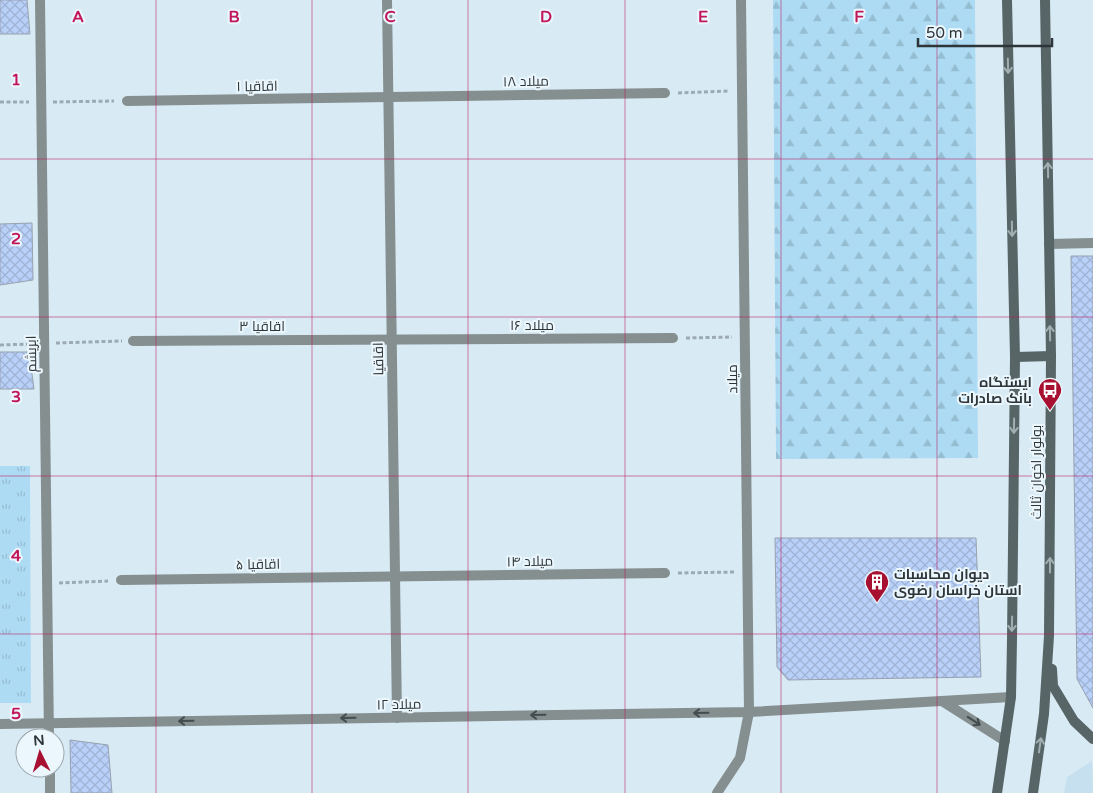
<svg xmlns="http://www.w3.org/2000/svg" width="1093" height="793" viewBox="0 0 1093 793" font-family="'Varela Round',Cairo,sans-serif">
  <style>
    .built { fill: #c6e0ef }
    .grass { fill: url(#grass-tufts) }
    .forest { fill: url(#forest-firs) }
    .building { fill: url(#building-cross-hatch); stroke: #98a1b0 }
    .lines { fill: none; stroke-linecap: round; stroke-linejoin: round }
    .path { stroke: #9cabb3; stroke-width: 3; stroke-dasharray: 4 2.5; stroke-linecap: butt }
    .street { stroke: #858f90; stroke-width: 10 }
    .secondary { stroke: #576566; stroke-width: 10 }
    .oneway { stroke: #a1aeb2 }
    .oneway2 { stroke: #434c4f }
    .grid { fill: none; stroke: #c2185b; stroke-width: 1; stroke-opacity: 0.55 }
    .labels { text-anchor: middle; stroke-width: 4; stroke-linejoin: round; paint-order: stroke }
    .street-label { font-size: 14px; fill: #2d3539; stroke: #ebf7fd }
    .poi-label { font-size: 14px; font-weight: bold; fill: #2d3539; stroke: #ebf7fd; text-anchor: end }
    .grid-label { font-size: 16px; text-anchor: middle; font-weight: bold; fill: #c2185b; stroke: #ebf7fd; stroke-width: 4; stroke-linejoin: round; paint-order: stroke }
  </style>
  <defs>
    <pattern id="grass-tufts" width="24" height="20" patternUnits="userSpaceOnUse" patternTransform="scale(1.25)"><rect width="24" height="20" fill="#addbf4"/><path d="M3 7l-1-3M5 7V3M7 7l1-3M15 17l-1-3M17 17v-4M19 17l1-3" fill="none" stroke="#95bdd2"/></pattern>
    <pattern id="forest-firs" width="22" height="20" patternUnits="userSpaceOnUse" patternTransform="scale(1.25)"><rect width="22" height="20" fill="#addbf4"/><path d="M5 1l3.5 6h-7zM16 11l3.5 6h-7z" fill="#95bdd2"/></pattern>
    <pattern id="building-cross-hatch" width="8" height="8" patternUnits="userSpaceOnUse" patternTransform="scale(1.25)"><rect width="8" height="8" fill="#b9d0f8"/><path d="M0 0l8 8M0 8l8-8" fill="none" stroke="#9fb3d5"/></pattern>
  </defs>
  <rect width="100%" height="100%" fill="#d8ebf5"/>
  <polygon class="built" points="1092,761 1093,793 1064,793 1067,777"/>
  <polygon class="grass" points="0,466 30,466 31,703 0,703"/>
  <polygon class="forest" points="773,0 975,0 978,458 776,459"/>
  <g class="building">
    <polygon points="0,0 27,0 30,34 0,34"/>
    <polygon points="32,223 33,280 0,285 0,224"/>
    <polygon points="1071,256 1093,256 1093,708 1077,679"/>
    <polygon points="0,352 29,352 34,389 0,389"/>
    <polygon points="775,538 976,538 981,677 788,680 777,667"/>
    <polygon points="70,740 108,745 112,793 71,793"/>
  </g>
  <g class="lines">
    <g class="path">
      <polyline points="678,93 729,91"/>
      <polyline points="0,102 29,102"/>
      <polyline points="53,102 114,101"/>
      <polyline points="686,338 732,337"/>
      <polyline points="56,343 122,341"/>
      <polyline points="0,345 32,344"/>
      <polyline points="678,573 735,572"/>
      <polyline points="59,583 108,581"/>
    </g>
    <g class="street">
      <polyline points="40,0 49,738"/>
      <polyline points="387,0 397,718"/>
      <polyline points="127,101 665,93"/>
      <polyline points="1049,244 1093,243"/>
      <polyline points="133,341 673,338"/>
      <polyline points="121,580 665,573"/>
      <polyline points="942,701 1005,741"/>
      <polyline points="0,724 749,712 1011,697"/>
      <polyline points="50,768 50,793"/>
      <polyline points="717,793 740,758 749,712 741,0"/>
    </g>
    <g class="secondary">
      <polyline points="1015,357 1051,356"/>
      <polyline points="1052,669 1053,686 1074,721 1093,739"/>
      <polyline points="997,793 1011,697 1012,639 1015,357 1007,0"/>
      <polyline points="1033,793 1044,714 1049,636 1051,356 1045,0"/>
    </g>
  </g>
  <defs><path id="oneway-shaft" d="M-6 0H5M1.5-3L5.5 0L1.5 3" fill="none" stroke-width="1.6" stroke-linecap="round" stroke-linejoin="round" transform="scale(1.25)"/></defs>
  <g class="oneway">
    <use href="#oneway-shaft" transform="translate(1008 66) rotate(89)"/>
    <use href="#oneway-shaft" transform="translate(1048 170) rotate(-91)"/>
    <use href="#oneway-shaft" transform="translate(1012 229) rotate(89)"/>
    <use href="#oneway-shaft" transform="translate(1050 333) rotate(-91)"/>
    <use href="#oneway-shaft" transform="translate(1014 426) rotate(91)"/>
    <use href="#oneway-shaft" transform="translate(1050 565) rotate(-90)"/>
    <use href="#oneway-shaft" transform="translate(1012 624) rotate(91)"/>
    <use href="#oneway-shaft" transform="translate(1040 745) rotate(-82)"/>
  </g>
  <g class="oneway2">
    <use href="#oneway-shaft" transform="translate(701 713) rotate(179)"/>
    <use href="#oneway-shaft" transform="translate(538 715) rotate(179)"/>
    <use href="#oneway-shaft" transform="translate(348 718) rotate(179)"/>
    <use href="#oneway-shaft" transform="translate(186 721) rotate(179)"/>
    <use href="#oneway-shaft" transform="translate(974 721) rotate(33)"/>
  </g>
  <path class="grid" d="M156,0V793M312,0V793M468,0V793M625,0V793M781,0V793M937,0V793M0,159H1093M0,317H1093M0,476H1093M0,634H1093"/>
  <defs>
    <g id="bus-pin" transform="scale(1.25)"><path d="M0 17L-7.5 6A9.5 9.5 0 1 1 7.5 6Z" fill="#a81032" stroke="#ebf7fd"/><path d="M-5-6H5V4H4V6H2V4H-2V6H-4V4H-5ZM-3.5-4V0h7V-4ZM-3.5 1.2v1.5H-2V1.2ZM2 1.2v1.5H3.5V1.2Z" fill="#fff"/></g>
    <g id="building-pin" transform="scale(1.25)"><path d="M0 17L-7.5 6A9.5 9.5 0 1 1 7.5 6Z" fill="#a81032" stroke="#ebf7fd"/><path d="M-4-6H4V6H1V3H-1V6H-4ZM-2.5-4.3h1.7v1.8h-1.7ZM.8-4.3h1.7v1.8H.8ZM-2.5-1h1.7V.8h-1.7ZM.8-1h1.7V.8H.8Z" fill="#fff"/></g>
  </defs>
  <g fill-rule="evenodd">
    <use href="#bus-pin" x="1050" y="390"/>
    <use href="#building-pin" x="877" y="582"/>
  </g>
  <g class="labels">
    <g class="street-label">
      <text transform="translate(526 81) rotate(-1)" y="5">میلاد ۱۸</text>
      <text transform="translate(257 86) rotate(-1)" y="5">اقاقیا ۱</text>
      <text x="532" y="330">میلاد ۱۶</text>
      <text x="262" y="331">اقاقیا ۳</text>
      <text transform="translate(31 354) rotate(-91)" y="5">ابریشم</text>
      <text transform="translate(378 359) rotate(-91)" y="5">اقاقیا</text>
      <text transform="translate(732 379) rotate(-91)" y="5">میلاد</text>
      <text transform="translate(1036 472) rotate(-90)" y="5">بولوار اخوان ثالث</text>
      <text transform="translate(530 561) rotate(-1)" y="5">میلاد ۱۴</text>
      <text transform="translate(258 564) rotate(-1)" y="5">اقاقیا ۵</text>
      <text transform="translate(399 704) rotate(-1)" y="5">میلاد ۱۲</text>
    </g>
    <g class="poi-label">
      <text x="1032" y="387">ایستگاه<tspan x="1032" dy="16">بانک صادرات</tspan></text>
      <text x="894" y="579" text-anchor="start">دیوان محاسبات<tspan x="894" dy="16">استان خراسان رضوی</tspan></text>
    </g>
  </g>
  <g class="grid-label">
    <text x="78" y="22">A</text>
    <text x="234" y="22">B</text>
    <text x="390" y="22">C</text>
    <text x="546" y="22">D</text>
    <text x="703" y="22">E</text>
    <text x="859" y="22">F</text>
    <text x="16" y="85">1</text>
    <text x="16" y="244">2</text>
    <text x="16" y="402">3</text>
    <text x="16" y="561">4</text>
    <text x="16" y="719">5</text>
  </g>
  <g transform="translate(40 753) rotate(355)"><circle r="24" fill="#ebf7fd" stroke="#9fa9af"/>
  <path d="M0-4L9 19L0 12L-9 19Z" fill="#a81032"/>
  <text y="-8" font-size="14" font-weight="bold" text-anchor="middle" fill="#2d3539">N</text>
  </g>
  <path d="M918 38v8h134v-8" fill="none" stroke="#2d3539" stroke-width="2.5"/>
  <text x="926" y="38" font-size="15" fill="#2d3539" stroke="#ebf7fd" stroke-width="4" paint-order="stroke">50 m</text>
</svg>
